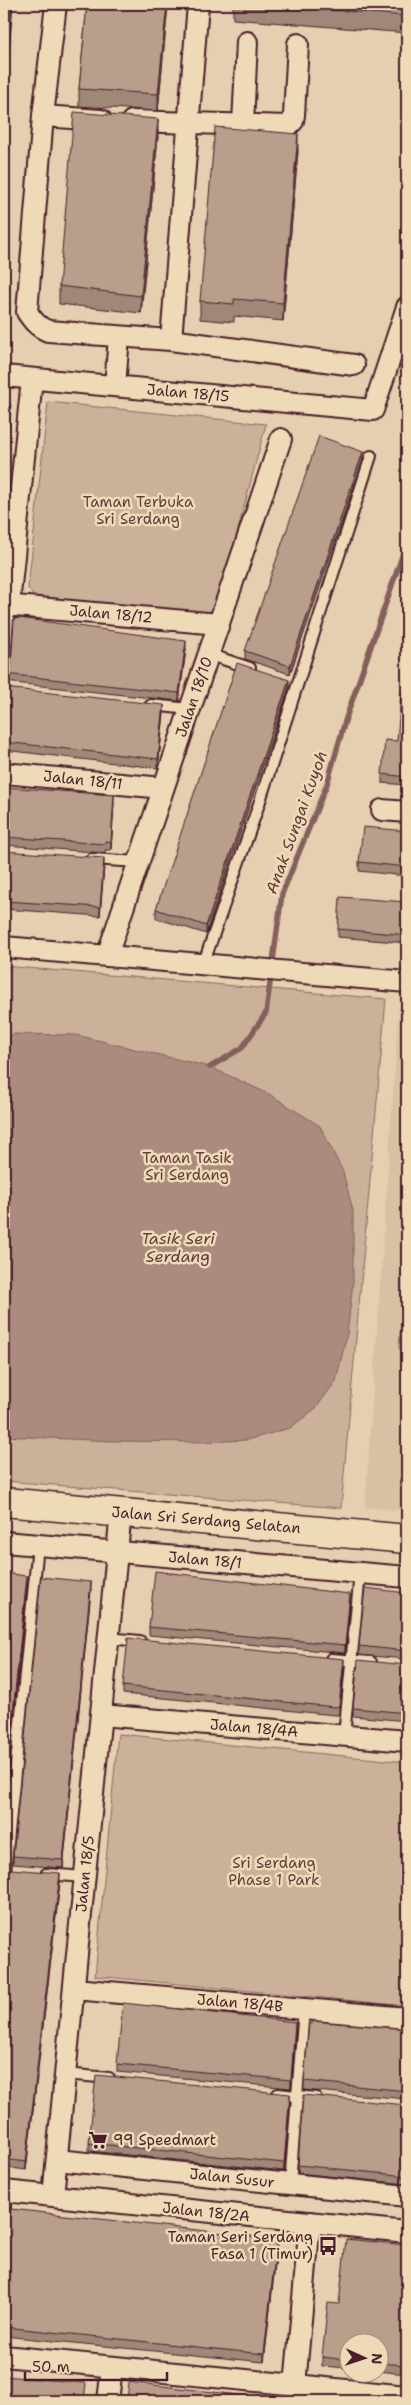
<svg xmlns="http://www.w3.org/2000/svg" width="411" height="2405" viewBox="0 0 411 2405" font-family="'Shantell Sans',sans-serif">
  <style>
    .built { fill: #d8c0a5 }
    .green { fill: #cbb199; stroke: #8a6862 }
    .water { fill: #aa8b7d; stroke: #84605c }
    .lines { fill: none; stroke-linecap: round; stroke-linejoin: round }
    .stream { stroke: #84605c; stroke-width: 5.5 }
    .lane-casing { stroke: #4a1f2b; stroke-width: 14 }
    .street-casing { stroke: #4a1f2b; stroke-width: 24 }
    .secondary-casing { stroke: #4a1f2b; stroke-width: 31 }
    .lane { stroke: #efdab8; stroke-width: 10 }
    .street { stroke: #efdab8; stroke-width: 20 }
    .secondary { stroke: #efdab8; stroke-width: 28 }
    .wall { fill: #9f8878; stroke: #4a1f2b }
    .shaded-wall { fill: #826f61; stroke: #4a1f2b }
    .building { fill: #b99e8b; stroke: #4a1f2b }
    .labels { text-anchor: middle; stroke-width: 5; stroke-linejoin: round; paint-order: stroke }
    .street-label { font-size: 15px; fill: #4a1f2b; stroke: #efdab8 }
    .park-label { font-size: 15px; fill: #643c41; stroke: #efdab8 }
    .poi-label { font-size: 15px; fill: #4a1f2b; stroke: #efdab8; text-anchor: start }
    .water-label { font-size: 16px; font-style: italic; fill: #623a40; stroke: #efdab8 }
  </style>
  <rect width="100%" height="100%" fill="#e5cfb0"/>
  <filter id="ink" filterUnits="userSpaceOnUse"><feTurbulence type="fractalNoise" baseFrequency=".02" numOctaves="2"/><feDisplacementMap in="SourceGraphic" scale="10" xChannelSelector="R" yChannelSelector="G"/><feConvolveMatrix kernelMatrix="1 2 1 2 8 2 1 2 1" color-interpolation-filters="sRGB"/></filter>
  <g filter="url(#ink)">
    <polygon class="built" points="399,1007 407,1008 407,1511 365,1507"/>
    <g class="green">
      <polygon points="48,402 266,424 217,609 205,615 37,602 28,588"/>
      <polygon points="4,966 386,999 341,1508 4,1481"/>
      <polygon points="407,1243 407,1349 399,1349"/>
      <polygon points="118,1734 407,1762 407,2006 95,1976"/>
    </g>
    <polygon class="water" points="13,1034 76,1035 210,1067 269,1094 320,1126 343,1172 353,1211 353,1283 347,1334 336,1381 316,1408 290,1428 247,1440 204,1442 112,1441 4,1436 4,1039"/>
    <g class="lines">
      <polyline class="stream" points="210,1067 242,1048 266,1013 282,894 327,784 345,721 407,542"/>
      <g class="lane-casing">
        <g id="lane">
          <polyline points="208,654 250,668"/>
          <polyline points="4,673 9,605"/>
          <polyline points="151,705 190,709"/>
          <polyline points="92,859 138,862"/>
          <polyline points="203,965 259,804 371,456"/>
          <polyline points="406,1482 407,1482"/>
          <polyline points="108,1638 140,1641"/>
          <polyline points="331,1659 371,1662"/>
          <polyline points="344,1736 360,1573"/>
          <polyline points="46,1874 85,1877"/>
          <polyline points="4,1882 38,1545"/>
          <polyline points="65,2074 109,2078"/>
          <polyline points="278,2094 316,2098"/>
          <polyline points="290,2184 304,2009"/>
          <polyline points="4,2222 6,2191"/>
        </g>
      </g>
      <g class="street-casing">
        <g id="street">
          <path d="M56,4L43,116L27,312C33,321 38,327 48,331L171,340L354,365"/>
          <polyline points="43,116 101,120"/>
          <polyline points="132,121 288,126 293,121 294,115 298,44"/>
          <polyline points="243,124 247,42"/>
          <polyline points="171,340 198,4"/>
          <polyline points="4,376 373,410 407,307"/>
          <polyline points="115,386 119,337"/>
          <polyline points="4,605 219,624"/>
          <polyline points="9,605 32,379"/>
          <polyline points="4,773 163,788"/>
          <polyline points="382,810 407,812"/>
          <polyline points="4,947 407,982"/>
          <polyline points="107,956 281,439"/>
          <polyline points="4,1542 407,1577"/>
          <polyline points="101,1715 407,1741"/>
          <polyline points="74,1989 407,2018"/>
          <polyline points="57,2160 407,2196"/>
          <polyline points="4,2191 407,2232"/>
          <polyline points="53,2196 121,1512"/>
          <polyline points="4,2356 407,2396"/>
          <polyline points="295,2385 310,2222"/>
          <polyline points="108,2401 112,2367"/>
        </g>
      </g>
      <g class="secondary-casing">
        <polyline id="secondary" points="4,1502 407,1539"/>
      </g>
      <use href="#lane" class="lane"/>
      <use href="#street" class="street"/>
      <use href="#secondary" class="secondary"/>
    </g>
    <g class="wall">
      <polygon points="87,4 168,4 158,111 79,106 79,89"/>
      <polygon points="233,4 407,4 407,33 233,19"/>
      <polygon points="158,136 141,313 59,304 59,286"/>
      <polygon points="298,151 283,321 234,316 234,322 200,319 200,301"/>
      <polygon points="363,460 290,674 245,659 245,651"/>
      <polygon points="186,649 179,701 5,682 4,683 4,671"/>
      <polygon points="4,688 164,713 158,768 4,750"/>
      <polygon points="289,688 206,934 156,918 156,909"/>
      <polygon points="407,693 407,785 382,783 382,774 397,741"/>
      <polygon points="4,787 114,803 111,850 105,850 105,853 5,845"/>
      <polygon points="407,831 407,876 359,871 359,862"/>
      <polygon points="4,851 104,866 100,916 4,909"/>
      <polygon points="407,902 407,943 338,937 338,929"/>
      <polygon points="407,1411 407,1464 404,1464 404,1452"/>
      <polygon points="91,1590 63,1868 13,1864 13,1856"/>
      <polygon points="407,1593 407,1659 359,1655 359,1646"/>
      <polygon points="350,1603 345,1653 149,1635 149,1627"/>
      <polygon points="407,1664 407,1721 353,1716 353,1708"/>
      <polygon points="344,1667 339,1715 335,1715 123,1694 123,1686"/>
      <polygon points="4,1880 60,1882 26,2170 4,2167"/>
      <polygon points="407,2029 407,2099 304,2090 304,2081"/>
      <polygon points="295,2030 291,2088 117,2072 117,2064"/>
      <polygon points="290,2102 284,2171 89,2151 89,2143"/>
      <polygon points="407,2104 407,2184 298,2173 298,2165"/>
      <polygon points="9,2218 277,2247 264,2362 4,2336 4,2220"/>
      <polygon points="407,2245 407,2374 378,2371 378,2342 348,2342 348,2368 322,2366 322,2357 339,2304"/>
    </g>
    <g class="shaded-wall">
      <polygon points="12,4 13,4 4,110 4,96"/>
      <polygon points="167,4 168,4 158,111 158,94"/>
      <polygon points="158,119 158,136 141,313 141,296"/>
      <polygon points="298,134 298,151 283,321 283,303"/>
      <polygon points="10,404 10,412 4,503 4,495"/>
      <polygon points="363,452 363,460 290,674 290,666"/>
      <polygon points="186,641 186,649 179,701 179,693"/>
      <polygon points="289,680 289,688 206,934 206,926"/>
      <polygon points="164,705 164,713 158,768 158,759"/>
      <polygon points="114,795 114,803 111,850 111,842"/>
      <polygon points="104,858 104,866 100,916 100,907"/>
      <polygon points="27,1576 27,1584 4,1807 4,1799"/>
      <polygon points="91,1582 91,1590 63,1868 63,1860"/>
      <polygon points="350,1594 350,1603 345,1653 345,1645"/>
      <polygon points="344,1659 344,1667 339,1715 339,1706"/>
      <polygon points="60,1873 60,1882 26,2170 26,2162"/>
      <polygon points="295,2022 295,2030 291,2088 291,2080"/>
      <polygon points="290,2094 290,2102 284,2171 284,2163"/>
      <polygon points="277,2239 277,2247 264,2362 264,2354"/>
    </g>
    <g class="building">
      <polygon points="4,4 12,4 4,96"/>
      <polygon points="87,4 167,4 158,94 79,89"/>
      <polygon points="258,4 407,4 407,16"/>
      <polygon points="74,112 158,119 141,296 59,286"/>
      <polygon points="215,127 298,134 283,303 234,299 234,304 200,301"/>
      <polygon points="4,403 10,404 4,495"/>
      <polygon points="319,436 363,452 290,666 245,651"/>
      <polygon points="19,618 186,641 179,693 5,674 4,675 4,671 7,671 11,666 14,619"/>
      <polygon points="237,663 289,680 206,926 156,909"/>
      <polygon points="4,688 164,705 158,759 4,742"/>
      <polygon points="401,693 407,693 407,777 382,774 385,740 397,741"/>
      <polygon points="4,787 114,795 111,842 105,841 105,844 5,837 4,837"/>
      <polygon points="363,827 407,831 407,867 359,862"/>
      <polygon points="4,851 104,858 100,907 4,901"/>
      <polygon points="340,897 407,902 407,935 338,929"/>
      <polygon points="407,1411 407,1453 404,1452"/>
      <polygon points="155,1571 350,1594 345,1645 149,1627"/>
      <polygon points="4,1573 27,1576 4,1799"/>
      <polygon points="41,1577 91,1582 63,1860 13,1856"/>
      <polygon points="365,1588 407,1593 407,1651 359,1646"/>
      <polygon points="128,1638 344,1659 339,1706 335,1707 123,1686"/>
      <polygon points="358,1660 406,1665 407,1664 407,1713 353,1708"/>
      <polygon points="11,1869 60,1873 26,2162 4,2159 4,1880 7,1880"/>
      <polygon points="123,2003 295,2022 291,2080 117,2064"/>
      <polygon points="312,2021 407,2029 407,2091 304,2081 309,2023 312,2024"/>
      <polygon points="96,2075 290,2094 284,2163 89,2143"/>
      <polygon points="303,2095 406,2105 407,2104 407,2176 298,2165"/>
      <polygon points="11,2209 277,2239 264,2354 4,2327 4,2220 9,2218"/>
      <polygon points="346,2239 407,2245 407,2365 378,2363 378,2342 348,2342 348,2360 322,2357 328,2303 339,2304"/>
      <polygon points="4,2376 86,2383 84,2401 4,2401"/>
      <polygon points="129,2382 289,2401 127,2401"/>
    </g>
  </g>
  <defs>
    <g id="supermarket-bare" transform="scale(1.5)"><path d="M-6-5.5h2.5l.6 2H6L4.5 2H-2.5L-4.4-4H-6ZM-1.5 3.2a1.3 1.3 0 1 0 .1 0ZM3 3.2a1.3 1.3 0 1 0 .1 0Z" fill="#4a1f2b" stroke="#efdab8" stroke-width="2.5" paint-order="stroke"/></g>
    <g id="bus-bare" transform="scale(1.5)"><path d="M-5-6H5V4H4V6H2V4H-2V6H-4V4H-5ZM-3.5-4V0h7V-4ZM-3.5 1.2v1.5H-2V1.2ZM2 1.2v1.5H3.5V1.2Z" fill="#4a1f2b" stroke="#efdab8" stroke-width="2.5" paint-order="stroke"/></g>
  </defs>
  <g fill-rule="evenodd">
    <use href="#supermarket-bare" x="98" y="2140"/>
    <use href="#bus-bare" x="328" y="2246"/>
  </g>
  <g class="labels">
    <g class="street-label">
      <text transform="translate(188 393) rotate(5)" y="5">Jalan 18/15</text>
      <text transform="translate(111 614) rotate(5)" y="5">Jalan 18/12</text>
      <text transform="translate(194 697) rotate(-71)" y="5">Jalan 18/10</text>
      <text transform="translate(83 780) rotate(6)" y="5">Jalan 18/11</text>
      <text transform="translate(206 1520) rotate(5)" y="5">Jalan Sri Serdang Selatan</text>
      <text transform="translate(205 1560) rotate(5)" y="5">Jalan 18/1</text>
      <text transform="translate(254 1728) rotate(5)" y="5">Jalan 18/4A</text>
      <text transform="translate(85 1874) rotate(-84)" y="5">Jalan 18/5</text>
      <text transform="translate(240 2003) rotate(5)" y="5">Jalan 18/4B</text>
      <text transform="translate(232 2178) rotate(6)" y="5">Jalan Susur</text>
      <text transform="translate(206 2212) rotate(6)" y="5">Jalan 18/2A</text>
    </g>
    <g class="park-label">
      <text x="138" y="507">Taman Terbuka<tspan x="138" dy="17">Sri Serdang</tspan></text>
      <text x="187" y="1163">Taman Tasik<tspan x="187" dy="17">Sri Serdang</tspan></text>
      <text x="274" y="1868">Sri Serdang<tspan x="274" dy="17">Phase 1 Park</tspan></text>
    </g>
    <g class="poi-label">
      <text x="113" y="2145">99 Speedmart</text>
      <text x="313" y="2242" text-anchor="end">Taman Seri Serdang<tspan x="313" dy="17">Fasa 1 (Timur)</tspan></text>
    </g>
    <g class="water-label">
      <text transform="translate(296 822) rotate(-70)" y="6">Anak Sungai Kuyoh</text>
      <text x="178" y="1244">Tasik Seri<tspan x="178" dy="18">Serdang</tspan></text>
    </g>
  </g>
  <rect width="411" height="2405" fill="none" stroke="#efdab8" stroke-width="20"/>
  <rect x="10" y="10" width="391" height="2385" fill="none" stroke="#4a1f2b" stroke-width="2" filter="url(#ink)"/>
  <g transform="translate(364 2358) rotate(93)"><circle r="24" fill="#efdab8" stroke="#ad8f80"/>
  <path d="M0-4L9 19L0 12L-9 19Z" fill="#4a1f2b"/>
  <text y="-8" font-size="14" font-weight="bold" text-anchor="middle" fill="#4a1f2b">N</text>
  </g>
  <path d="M25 2372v8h142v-8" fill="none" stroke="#4a1f2b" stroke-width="2.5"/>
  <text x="32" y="2372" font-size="15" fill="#4a1f2b" stroke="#efdab8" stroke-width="4" paint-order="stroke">50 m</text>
</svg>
